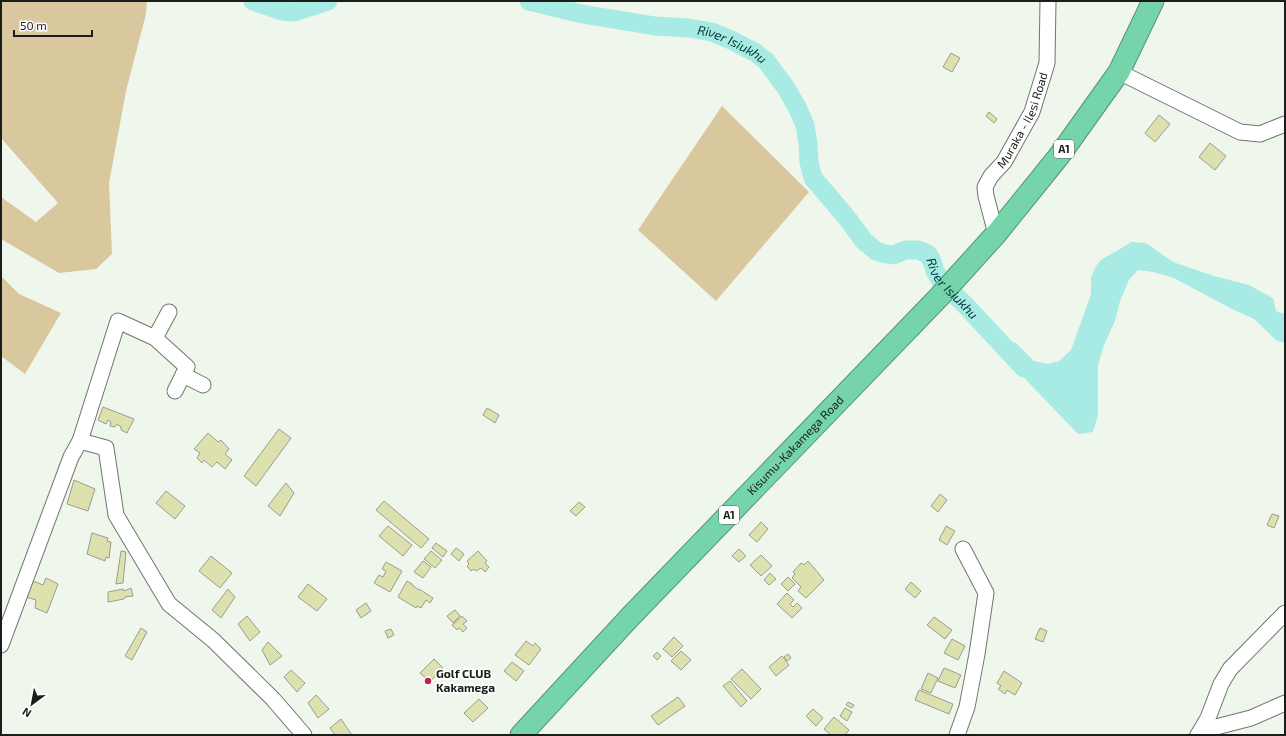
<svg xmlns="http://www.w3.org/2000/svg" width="1286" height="736" viewBox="0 0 1286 736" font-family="'Exo 2',sans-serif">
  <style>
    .green { fill: #d9c79e }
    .water { fill: #a8ebe4 }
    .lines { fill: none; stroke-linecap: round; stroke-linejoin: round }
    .river { stroke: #a8ebe4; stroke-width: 19 }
    .building { fill: #dce1ad; stroke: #9b9c91 }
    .minor-casing { stroke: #6f766d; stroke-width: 17 }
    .highway-casing { stroke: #559477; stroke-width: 23 }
    .minor { stroke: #fff; stroke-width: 15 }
    .highway { stroke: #75d4a9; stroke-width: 21 }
    .poi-dot { fill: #b7264e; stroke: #fff; stroke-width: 1.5 }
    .labels { text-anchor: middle; stroke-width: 3.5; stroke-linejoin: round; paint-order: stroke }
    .shield { fill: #fff; stroke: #5f615e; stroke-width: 1 }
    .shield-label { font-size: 11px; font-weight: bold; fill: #1a1d19 }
    .street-label { font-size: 12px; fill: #1a1d19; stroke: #fff }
    .poi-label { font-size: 12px; font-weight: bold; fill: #1a1d19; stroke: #fff; text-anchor: start }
    .water-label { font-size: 13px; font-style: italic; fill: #00403c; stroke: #fff }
  </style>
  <rect width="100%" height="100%" fill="#eff7ed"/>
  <g class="green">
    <polygon points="1,1 147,1 146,14 126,91 109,183 112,254 96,269 59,273 1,239 1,197 36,222 58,203 1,138"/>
    <polygon points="722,106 809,192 716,301 638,230"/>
    <polygon points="1,276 19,294 61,313 25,374 1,356"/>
  </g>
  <polygon class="water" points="1131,242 1146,243 1173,262 1214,276 1249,285 1273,298 1276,311 1285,314 1285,343 1276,340 1254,319 1234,310 1174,278 1153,272 1138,270 1129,280 1120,301 1115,321 1104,345 1098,365 1098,415 1093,432 1078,434 1029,383 1003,354 1015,342 1034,361 1048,364 1059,361 1071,350 1091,294 1091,277 1096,266 1102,259 1117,251"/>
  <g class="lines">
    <g class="river">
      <polyline points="253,1 282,11 294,12 328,1"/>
      <path id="s1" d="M529,1L582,14L655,26L689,28L712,32L731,40L756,53L767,62L786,88L797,107L805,125L808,144L809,162L813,178L847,218L864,241L876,251L882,253L893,255L906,250H918L928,254L932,261L935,271L941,281L966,306L1024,368"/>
    </g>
  </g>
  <g class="building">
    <polygon points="951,53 960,58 952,72 943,67"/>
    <polygon points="989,112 997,119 994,123 986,116"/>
    <polygon points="1159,115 1170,124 1155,142 1145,133"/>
    <polygon points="1210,143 1226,156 1215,170 1199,157"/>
    <polygon points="103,407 134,419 127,433 121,430 121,427 117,424 115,427 110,426 111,422 108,420 106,424 98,420"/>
    <polygon points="487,408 499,415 495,423 483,415"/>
    <polygon points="279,429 291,438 256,486 244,476"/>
    <polygon points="208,433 218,442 221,440 229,449 225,454 232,460 225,469 217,462 212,467 204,460 202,463 197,458 200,453 194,449"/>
    <polygon points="74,480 95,489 88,511 67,504"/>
    <polygon points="286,483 294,493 280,516 268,506"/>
    <polygon points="166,491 185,506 175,519 156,503"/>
    <polygon points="940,494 947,500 938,512 931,506"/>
    <polygon points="384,501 429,539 421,548 376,510"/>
    <polygon points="579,502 585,507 576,516 570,511"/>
    <polygon points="1272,514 1279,516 1274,528 1267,525"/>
    <polygon points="761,522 768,529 757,542 749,535"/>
    <polygon points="388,526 412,545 403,556 379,536"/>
    <polygon points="946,526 955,531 947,545 939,540"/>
    <polygon points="92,533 108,538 107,541 111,542 109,558 106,557 105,561 87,554"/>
    <polygon points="436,543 447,551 443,557 432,548"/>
    <polygon points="456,548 464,554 459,561 451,554"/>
    <polygon points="739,549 746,556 739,562 732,556"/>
    <polygon points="121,551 126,552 123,583 116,584"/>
    <polygon points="431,551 442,560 435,568 424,559"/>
    <polygon points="478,551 487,561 485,563 489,567 485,572 481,568 476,571 474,569 471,571 467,566 469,564 467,561"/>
    <polygon points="761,555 772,566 761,576 750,565"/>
    <polygon points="211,556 232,573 220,588 199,571"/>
    <polygon points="423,561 431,567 423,578 414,572"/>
    <polygon points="808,561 824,580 806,598 798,591 801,587 792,578 795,574 793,572 801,563 804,565"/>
    <polygon points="386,562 402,571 390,592 374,583 379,575 383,577 386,571 382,569"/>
    <polygon points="770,573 776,579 769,585 764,580"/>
    <polygon points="788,577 795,584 788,591 781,584"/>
    <polygon points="46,578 58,584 47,613 35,608 36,600 26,597 33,581 43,585"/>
    <polygon points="407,581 412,584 412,585 419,590 419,589 433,598 430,603 426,600 421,608 417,606 416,608 398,597"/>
    <polygon points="911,582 921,591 915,598 905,589"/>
    <polygon points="308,584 327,599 317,611 298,597"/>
    <polygon points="131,588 133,596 125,597 124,599 108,602 108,592 123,589 124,591"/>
    <polygon points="228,589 235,597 221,618 212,610"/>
    <polygon points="787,593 794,600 790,604 793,607 797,603 802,608 792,618 777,604"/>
    <polygon points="366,603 371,611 361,618 356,610"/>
    <polygon points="455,610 460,616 453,623 447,616"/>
    <polygon points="247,616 260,632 250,641 238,624"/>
    <polygon points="462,616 467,621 463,624 467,628 463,632 459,628 457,630 452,625"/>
    <polygon points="934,617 952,630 945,639 927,625"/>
    <polygon points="141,628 147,632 132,660 125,656"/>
    <polygon points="1040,628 1047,631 1043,642 1035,639"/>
    <polygon points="391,629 394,635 388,638 385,631"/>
    <polygon points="674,637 683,646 672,657 663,649"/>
    <polygon points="952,639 965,646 958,660 944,653"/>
    <polygon points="526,641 533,646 535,643 541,649 529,665 515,655"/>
    <polygon points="268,642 282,656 270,665 262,650"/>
    <polygon points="681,651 691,660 681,670 671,661"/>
    <polygon points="657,652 661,656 657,660 653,656"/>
    <polygon points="788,654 791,658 787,661 784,657"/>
    <polygon points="782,656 789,665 776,676 769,667"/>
    <polygon points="434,659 443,668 430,682 420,673"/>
    <polygon points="512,662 524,671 516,681 504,671"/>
    <polygon points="944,668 961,675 955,688 938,681"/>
    <polygon points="742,669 761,689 751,699 731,679"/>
    <polygon points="291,670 305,683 297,692 284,677"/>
    <polygon points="1004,671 1022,683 1015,695 1007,690 1005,694 998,689 1001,686 997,683"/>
    <polygon points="928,673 938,678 931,693 921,689"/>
    <polygon points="730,681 747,701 741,707 723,686"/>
    <polygon points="919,690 953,704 949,714 915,700"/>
    <polygon points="316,695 329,709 318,718 308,703"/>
    <polygon points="678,697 685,706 658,725 651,716"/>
    <polygon points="479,699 488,708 473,722 464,713"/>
    <polygon points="848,702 854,705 852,708 846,705"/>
    <polygon points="845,708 852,712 847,721 840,716"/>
    <polygon points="813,709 823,718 816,726 806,716"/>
    <polygon points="834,717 849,730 845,735 831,735 824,729"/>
    <polygon points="341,719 352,735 335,735 330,728"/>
  </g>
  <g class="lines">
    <g class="minor-casing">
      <g id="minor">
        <polyline points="1119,72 1240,132 1260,134 1285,124"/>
        <path id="s2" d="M996,234L986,196L985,187L991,176L1004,162L1032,112L1047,63L1048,1"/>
        <polyline points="155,338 169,312"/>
        <polyline points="183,375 203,385"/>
        <polyline points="80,441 118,321 155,338 187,367 175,391"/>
        <polyline points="1,645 71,457 80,441 106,448 116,515 169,604 213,640 273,699 304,735"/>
        <polyline points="957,735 967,707 977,654 986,593 963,549"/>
        <polyline points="1198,735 1208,718 1221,684 1230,669 1285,613"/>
        <polyline points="1198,735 1216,727 1251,718 1285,703"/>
      </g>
    </g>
    <g class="highway-casing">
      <g id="highway">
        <path id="s3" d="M521,735L630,617L939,297L996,234L1059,156L1119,72L1153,1"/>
      </g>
    </g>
    <use href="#minor" class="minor"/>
    <use href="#highway" class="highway"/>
  </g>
  <circle class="poi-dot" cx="428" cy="681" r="4"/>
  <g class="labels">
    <g class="shield">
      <rect x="1054" y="140" width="20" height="18" rx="3"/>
      <rect x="719" y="506" width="20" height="18" rx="3"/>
    </g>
    <g class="shield-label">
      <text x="1064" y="153">A1</text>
      <text x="729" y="519">A1</text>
    </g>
    <g class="street-label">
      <text dy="4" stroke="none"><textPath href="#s2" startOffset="126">Muraka - Ilesi Road</textPath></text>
      <text dy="4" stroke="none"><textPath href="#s3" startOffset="399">Kisumu-Kakamega Road</textPath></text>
    </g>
    <g class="poi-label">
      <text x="436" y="678">Golf CLUB<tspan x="436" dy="14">Kakamega</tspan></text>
    </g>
    <g class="water-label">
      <text dy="5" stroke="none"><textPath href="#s1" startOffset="209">River Isiukhu</textPath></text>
      <text dy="5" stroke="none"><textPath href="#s1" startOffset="570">River Isiukhu</textPath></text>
    </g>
  </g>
  <rect width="1286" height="736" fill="none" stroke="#1a1d19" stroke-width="4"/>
  <g transform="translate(32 704) rotate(212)" stroke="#ffffff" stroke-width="3" paint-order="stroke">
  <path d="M0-3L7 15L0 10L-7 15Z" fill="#1a1d19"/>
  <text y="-6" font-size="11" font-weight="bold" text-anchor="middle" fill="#1a1d19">N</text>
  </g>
  <path d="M14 30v6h78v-6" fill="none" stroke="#1a1d19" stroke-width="2"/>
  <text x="20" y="30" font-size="12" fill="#1a1d19" stroke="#ffffff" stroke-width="3" paint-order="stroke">50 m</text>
</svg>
